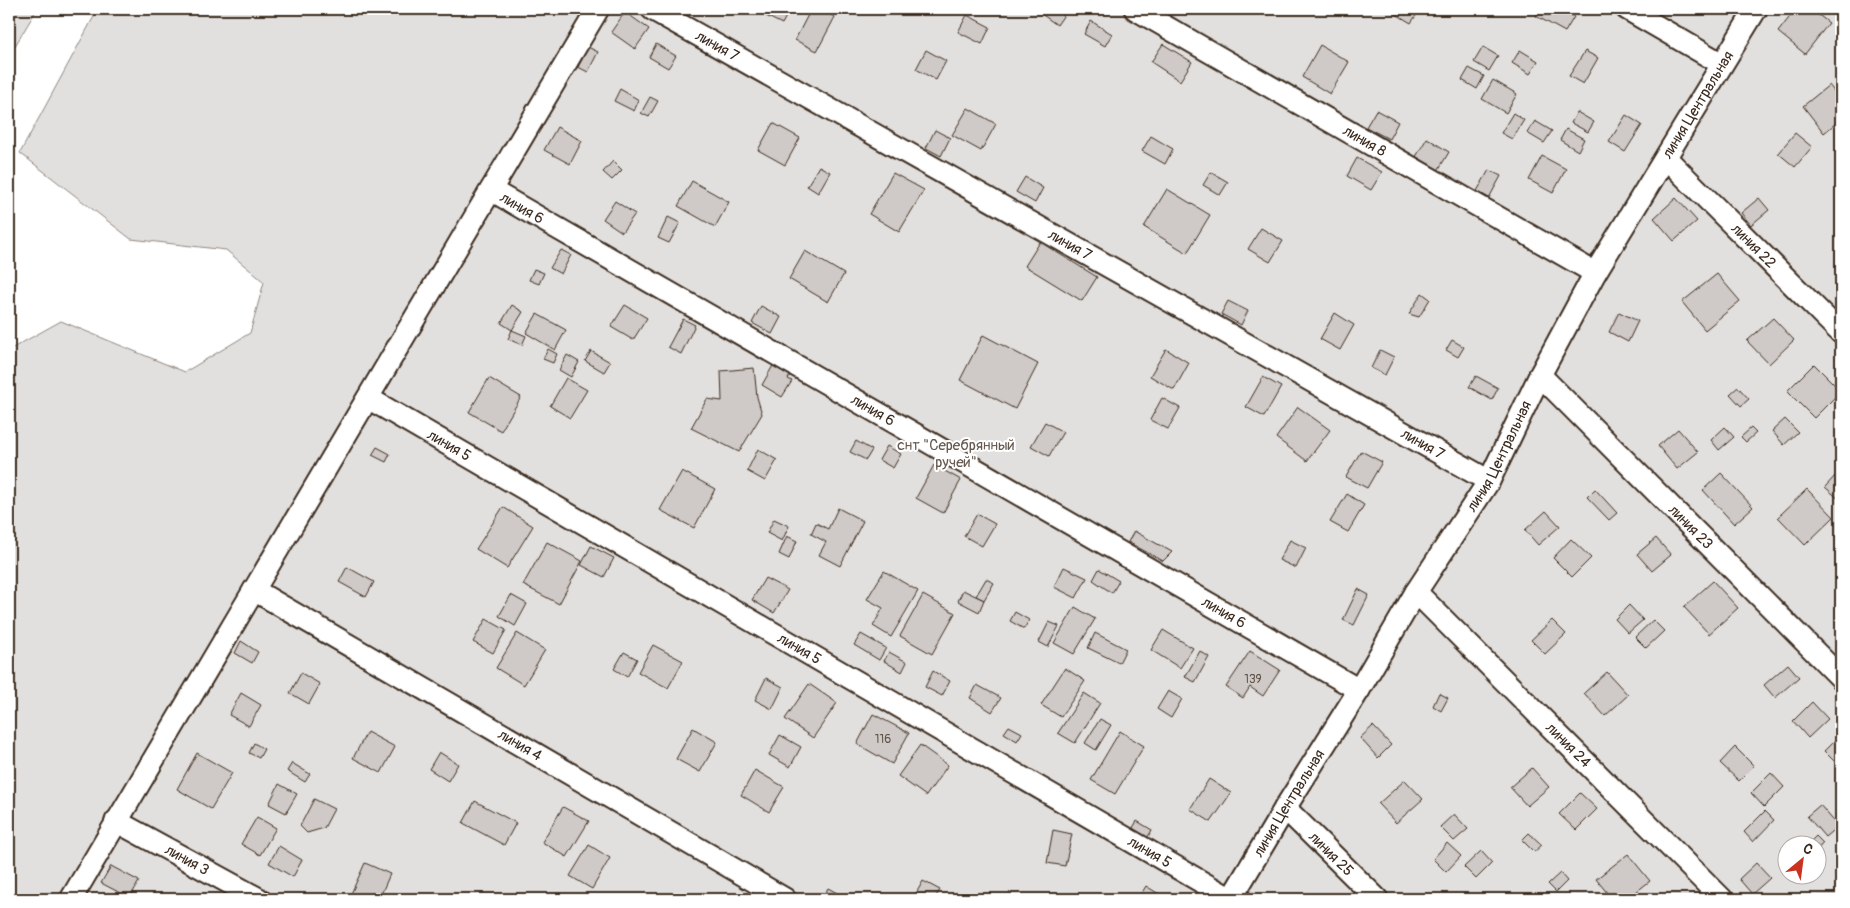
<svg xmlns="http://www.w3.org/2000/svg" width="1850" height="908" viewBox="0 0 1850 908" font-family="Pangolin,sans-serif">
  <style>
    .green { fill: #e2e0de; stroke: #8e857e; fill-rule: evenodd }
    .building { fill: #cfcac7; stroke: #3b2a1e }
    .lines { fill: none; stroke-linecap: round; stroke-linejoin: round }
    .minor-casing { stroke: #3b2a1e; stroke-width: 25 }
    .minor { stroke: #fff; stroke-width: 21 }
    .labels { text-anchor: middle; stroke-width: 4; stroke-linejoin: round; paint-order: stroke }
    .number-label { font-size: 12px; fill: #605248 }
    .street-label { font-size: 15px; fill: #3b2a1e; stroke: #fff }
    .park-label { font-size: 15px; fill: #65584e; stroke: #fff }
  </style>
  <rect width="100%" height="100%" fill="#fff"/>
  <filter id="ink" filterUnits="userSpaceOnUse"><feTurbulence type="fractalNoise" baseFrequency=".02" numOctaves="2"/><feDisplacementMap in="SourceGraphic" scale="10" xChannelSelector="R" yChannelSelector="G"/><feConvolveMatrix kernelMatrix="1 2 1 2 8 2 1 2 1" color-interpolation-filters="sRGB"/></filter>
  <g filter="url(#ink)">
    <g class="green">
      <polygon points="9,9 37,9 9,56"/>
      <path d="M98,9H1841V899H9V350L61,321L185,372L250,333L264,282L226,250L131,239L20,153ZM1788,846H1818V876H1788Z"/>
    </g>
    <g class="building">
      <polygon points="764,9 790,9 782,24 762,14"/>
      <polygon points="811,9 819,9 835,17 817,51 795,40"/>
      <polygon points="1039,9 1060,9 1066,12 1057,25 1037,11"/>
      <polygon points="1399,9 1409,9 1417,14 1411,23 1396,14"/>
      <polygon points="1540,9 1560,9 1574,17 1565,32 1536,16"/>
      <polygon points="1796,9 1811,9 1829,23 1805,54 1778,32"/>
      <polygon points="625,12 649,29 635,49 611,32"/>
      <polygon points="967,15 990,27 982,44 958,32"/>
      <polygon points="1091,21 1112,34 1105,46 1084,34"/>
      <polygon points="656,44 676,56 668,68 649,57"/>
      <polygon points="1163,44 1192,62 1180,81 1151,62"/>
      <polygon points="1320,45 1349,62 1330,94 1302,77"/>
      <polygon points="588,47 598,52 588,72 578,67"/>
      <polygon points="1483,47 1498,56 1489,71 1474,62"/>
      <polygon points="926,50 946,61 936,80 916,69"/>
      <polygon points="1520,50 1538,61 1530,74 1512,63"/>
      <polygon points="1585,51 1598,58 1583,84 1569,76"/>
      <polygon points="1469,68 1484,76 1477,89 1462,80"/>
      <polygon points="1493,80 1517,94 1506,113 1482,99"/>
      <polygon points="1829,85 1841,100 1841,119 1824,133 1803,106"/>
      <polygon points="620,89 639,100 634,111 614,101"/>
      <polygon points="650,97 658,101 649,117 641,113"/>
      <polygon points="968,108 996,124 981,151 952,135"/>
      <polygon points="1376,110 1398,122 1389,139 1366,127"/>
      <polygon points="1577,112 1594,122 1588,132 1571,123"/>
      <polygon points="1513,113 1524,120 1512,139 1501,133"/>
      <polygon points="1626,115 1642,125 1625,152 1609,142"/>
      <polygon points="1535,121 1552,131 1544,143 1527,133"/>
      <polygon points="773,123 800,138 785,165 758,150"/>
      <polygon points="557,127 582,141 570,164 544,150"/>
      <polygon points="1566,129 1584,139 1578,151 1560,140"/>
      <polygon points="935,130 950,138 941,156 926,148"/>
      <polygon points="1795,133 1812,147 1795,167 1778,153"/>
      <polygon points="1151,136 1173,149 1165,164 1142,151"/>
      <polygon points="1427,138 1449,152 1436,174 1414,160"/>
      <polygon points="1542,156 1566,169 1553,193 1529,180"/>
      <polygon points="1357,158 1382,172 1371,190 1347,176"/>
      <polygon points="613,161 622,170 612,180 603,172"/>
      <polygon points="819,166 830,172 818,193 807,186"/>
      <polygon points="1489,170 1501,176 1489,198 1477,191"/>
      <polygon points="1211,172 1228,182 1220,195 1203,185"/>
      <polygon points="893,173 924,190 899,232 869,214"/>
      <polygon points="1025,177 1043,188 1035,203 1016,192"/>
      <polygon points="692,181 729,202 715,227 678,206"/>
      <polygon points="1167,189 1210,215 1187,253 1144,227"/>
      <polygon points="1676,198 1697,221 1674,241 1654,218"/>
      <polygon points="1759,198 1769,210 1751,225 1741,213"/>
      <polygon points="615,201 635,214 622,232 603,219"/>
      <polygon points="668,217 680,223 669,243 658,238"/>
      <polygon points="1261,228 1283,241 1270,262 1248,249"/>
      <polygon points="1040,242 1097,277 1082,301 1025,266"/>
      <polygon points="561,250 571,255 561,274 550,268"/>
      <polygon points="805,251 844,274 828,302 789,279"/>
      <polygon points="534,269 544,273 539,284 529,280"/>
      <polygon points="1717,274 1740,301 1705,330 1682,302"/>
      <polygon points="1422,293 1430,299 1419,317 1409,314"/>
      <polygon points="1228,301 1248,311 1241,325 1221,314"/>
      <polygon points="512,305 523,312 512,330 501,323"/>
      <polygon points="625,305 647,318 633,340 611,327"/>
      <polygon points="761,306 781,317 772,334 752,323"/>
      <polygon points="1619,312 1638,321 1628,342 1609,332"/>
      <polygon points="1335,313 1354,325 1340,350 1320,339"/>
      <polygon points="537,314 566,330 555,350 526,333"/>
      <polygon points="1773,318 1794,340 1769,364 1747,341"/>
      <polygon points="683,319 695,325 681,354 668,347"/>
      <polygon points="512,330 526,336 522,345 508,339"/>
      <polygon points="983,335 1038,364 1015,409 960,380"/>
      <polygon points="1452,340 1464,347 1458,357 1446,350"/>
      <polygon points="548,349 557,354 553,363 543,359"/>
      <polygon points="1166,349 1189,363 1174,390 1150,376"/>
      <polygon points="1380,350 1394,357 1385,375 1371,368"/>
      <polygon points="591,351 610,362 604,372 585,361"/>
      <polygon points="567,355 579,362 571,377 559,370"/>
      <polygon points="775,362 792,372 788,379 792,381 782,397 762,385"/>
      <polygon points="1814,364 1841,391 1814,418 1787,391"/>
      <polygon points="754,368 757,397 762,414 739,452 691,428 707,399 722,401 721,371"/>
      <polygon points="1476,376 1498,388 1492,400 1469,387"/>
      <polygon points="1263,377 1281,387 1264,417 1246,407"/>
      <polygon points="489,378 521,397 501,431 469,412"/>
      <polygon points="566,378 587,390 570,418 550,406"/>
      <polygon points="1738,387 1749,399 1741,406 1730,394"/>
      <polygon points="1162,398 1180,408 1168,429 1150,420"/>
      <polygon points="1298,407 1330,430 1307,461 1276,438"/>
      <polygon points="1785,419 1798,432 1784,445 1772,431"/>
      <polygon points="1045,422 1063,432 1049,456 1031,446"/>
      <polygon points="1725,427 1734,437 1719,450 1711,440"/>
      <polygon points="1751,428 1756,433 1746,442 1741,437"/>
      <polygon points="1678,429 1698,452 1677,469 1658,446"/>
      <polygon points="856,441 872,450 866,460 850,452"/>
      <polygon points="887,446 901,454 893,468 879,460"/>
      <polygon points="377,447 390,454 386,462 372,455"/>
      <polygon points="758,449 777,460 765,481 747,471"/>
      <polygon points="1361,451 1382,462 1367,488 1346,477"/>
      <polygon points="934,465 961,480 943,513 916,498"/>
      <polygon points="682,471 715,489 694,528 660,510"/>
      <polygon points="1721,473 1753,507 1734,524 1703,490"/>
      <polygon points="1835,476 1841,482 1840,500 1825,487"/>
      <polygon points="1595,489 1617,513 1609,520 1587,497"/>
      <polygon points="1807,489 1834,517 1805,545 1778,517"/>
      <polygon points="1347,494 1364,505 1348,532 1330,522"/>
      <polygon points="503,507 533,526 507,568 476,549"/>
      <polygon points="838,508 863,521 840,566 819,555 826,542 811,534 816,523 828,529"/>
      <polygon points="1546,511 1560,526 1538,545 1525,530"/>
      <polygon points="977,514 995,524 982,546 964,536"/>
      <polygon points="774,519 789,526 782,541 767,533"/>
      <polygon points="1134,531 1172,552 1163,561 1128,542"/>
      <polygon points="787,536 797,541 789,559 779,554"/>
      <polygon points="1656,538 1671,555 1652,571 1637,554"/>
      <polygon points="1571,539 1591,558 1572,577 1553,558"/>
      <polygon points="1290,540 1306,548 1296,568 1279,560"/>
      <polygon points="547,542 582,561 559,604 523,585"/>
      <polygon points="591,546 614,558 604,577 581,565"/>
      <polygon points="347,567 374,582 366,597 339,582"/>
      <polygon points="1064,567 1087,578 1076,598 1054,587"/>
      <polygon points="1099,569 1119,581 1112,593 1093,580"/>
      <polygon points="884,571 918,591 891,637 873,626 883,608 867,599"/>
      <polygon points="765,578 788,590 774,613 752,600"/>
      <polygon points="986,579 994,583 984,600 976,596"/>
      <polygon points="1713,581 1738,608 1709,634 1684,607"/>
      <polygon points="1358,589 1369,595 1354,625 1343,620"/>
      <polygon points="963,590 984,600 979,612 958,601"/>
      <polygon points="511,595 527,604 515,626 499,616"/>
      <polygon points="923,595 955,613 932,654 900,636"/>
      <polygon points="1629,605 1643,620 1628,633 1615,619"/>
      <polygon points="1075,607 1095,619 1074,654 1054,643"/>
      <polygon points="1015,612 1029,620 1024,629 1010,621"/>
      <polygon points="486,619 506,630 493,653 473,642"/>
      <polygon points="1552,620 1566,634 1545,654 1531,640"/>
      <polygon points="1653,620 1664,631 1646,648 1635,637"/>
      <polygon points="1049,622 1059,626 1048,647 1039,642"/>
      <polygon points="1163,630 1193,648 1180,668 1151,650"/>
      <polygon points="517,633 545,650 524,685 496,668"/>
      <polygon points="1095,633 1126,649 1119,663 1088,648"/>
      <polygon points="861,634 886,648 879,660 854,645"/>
      <polygon points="241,641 258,652 252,663 235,653"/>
      <polygon points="653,645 683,661 668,688 638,672"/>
      <polygon points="1200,651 1209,657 1195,682 1185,677"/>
      <polygon points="1250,651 1280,670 1263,696 1250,687 1243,698 1226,687"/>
      <polygon points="624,652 637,659 627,677 614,669"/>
      <polygon points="889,652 907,662 902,672 884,661"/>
      <polygon points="1788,664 1799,677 1775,698 1764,685"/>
      <polygon points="1065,668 1085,681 1061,717 1041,705"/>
      <polygon points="933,671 950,681 942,696 925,687"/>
      <polygon points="1607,672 1628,695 1605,716 1584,693"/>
      <polygon points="301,673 320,684 309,704 290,693"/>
      <polygon points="766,678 783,687 772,709 755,700"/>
      <polygon points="809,684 837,703 813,738 785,719"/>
      <polygon points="977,685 1001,698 992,712 970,698"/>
      <polygon points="1168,691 1182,699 1171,718 1157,709"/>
      <polygon points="241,693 261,705 249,726 229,715"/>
      <polygon points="1084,693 1100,703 1075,743 1058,733"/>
      <polygon points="1439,693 1448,698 1441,711 1433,706"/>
      <polygon points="1812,702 1828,719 1808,738 1793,721"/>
      <polygon points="873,714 909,733 892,764 857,744"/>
      <polygon points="1100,719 1111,725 1096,750 1085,743"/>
      <polygon points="1009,726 1022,733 1017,741 1004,733"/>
      <polygon points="1373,726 1391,745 1378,758 1360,738"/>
      <polygon points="693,728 717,742 700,772 676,759"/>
      <polygon points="1120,731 1144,746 1115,794 1091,780"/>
      <polygon points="367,732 395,747 381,773 353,758"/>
      <polygon points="1841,734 1841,768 1824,751"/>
      <polygon points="780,735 801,747 790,767 769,755"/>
      <polygon points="254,743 264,749 259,758 249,753"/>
      <polygon points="920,745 948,765 926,796 898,776"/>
      <polygon points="1735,747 1754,766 1739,781 1720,763"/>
      <polygon points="439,752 458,764 448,781 429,769"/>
      <polygon points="197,753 232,773 211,809 177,789"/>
      <polygon points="292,763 310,774 305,782 287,771"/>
      <polygon points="1532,768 1549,787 1527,806 1510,787"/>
      <polygon points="755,770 784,787 769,812 741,795"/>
      <polygon points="1771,773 1784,787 1764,807 1751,793"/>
      <polygon points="1209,779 1231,793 1211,822 1190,809"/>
      <polygon points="1405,780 1423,799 1396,823 1378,804"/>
      <polygon points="279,784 297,794 286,813 269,804"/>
      <polygon points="1580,793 1597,809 1576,830 1559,814"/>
      <polygon points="314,799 334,809 324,828 307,833 300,826"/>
      <polygon points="475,801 516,823 504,845 463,823"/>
      <polygon points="1820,805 1838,826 1825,837 1807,816"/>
      <polygon points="563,807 589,821 567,857 542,842"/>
      <polygon points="1765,811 1774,820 1753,842 1744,832"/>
      <polygon points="1454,814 1468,829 1454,841 1440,827"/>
      <polygon points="257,817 276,828 260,855 241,844"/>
      <polygon points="1137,821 1152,830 1143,845 1128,836"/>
      <polygon points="1053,830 1072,834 1065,866 1047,863"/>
      <polygon points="1529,833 1542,845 1534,852 1522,840"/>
      <polygon points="1816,836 1823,843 1818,849 1818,846 1806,846"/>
      <polygon points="1447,843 1461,856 1446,872 1433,859"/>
      <polygon points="589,845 610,858 592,889 570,876"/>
      <polygon points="279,846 302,860 293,877 269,863"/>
      <polygon points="1481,851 1492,863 1476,879 1464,867"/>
      <polygon points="1628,854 1650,881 1627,899 1612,899 1596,879"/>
      <polygon points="365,863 390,874 379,899 357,899 350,896"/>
      <polygon points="1756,863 1770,878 1752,894 1739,879"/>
      <polygon points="111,866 139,881 130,898 101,883"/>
      <polygon points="1560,873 1567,881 1556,892 1548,884"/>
      <polygon points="923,881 940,890 934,899 914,897"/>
      <polygon points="1146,886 1167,899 1138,899"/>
      <polygon points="828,888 848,899 822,899"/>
    </g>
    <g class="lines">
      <g class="minor-casing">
        <g id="minor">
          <path id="s1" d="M652,9L1489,481"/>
          <path id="s2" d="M1135,9L1595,273"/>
          <polyline points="1627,9 1722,64"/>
          <path id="s3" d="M1666,158L1841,333"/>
          <path id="s4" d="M491,190L1359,690"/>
          <path id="s5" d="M1540,375L1841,678"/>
          <path id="s6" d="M368,398L1231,899"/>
          <path id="s7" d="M254,590L785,899"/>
          <path id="s8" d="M1416,592L1722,899"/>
          <path id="s9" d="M1285,808L1377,899"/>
          <path id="s10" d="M116,821L259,899"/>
          <polyline points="71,899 598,9"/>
          <path id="s11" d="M1231,899L1285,808L1359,690L1416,592L1489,481L1540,375L1595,273L1756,9"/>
        </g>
      </g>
      <use href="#minor" class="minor"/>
    </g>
  </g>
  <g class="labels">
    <g class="number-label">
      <text x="1253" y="683">139</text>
      <text x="883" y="743">116</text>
    </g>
    <g class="street-label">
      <text dy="5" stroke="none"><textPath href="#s1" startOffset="75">линия 7</textPath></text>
      <text dy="5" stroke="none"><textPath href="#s11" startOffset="922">линия Центральная</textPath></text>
      <text dy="5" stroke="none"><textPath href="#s2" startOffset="265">линия 8</textPath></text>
      <text dy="5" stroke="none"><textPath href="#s4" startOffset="36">линия 6</textPath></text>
      <text dy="5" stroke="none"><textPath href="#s1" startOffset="480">линия 7</textPath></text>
      <text dy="5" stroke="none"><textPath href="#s3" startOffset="124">линия 22</textPath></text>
      <text dy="5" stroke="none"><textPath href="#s4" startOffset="441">линия 6</textPath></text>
      <text dy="5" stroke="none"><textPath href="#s1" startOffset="885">линия 7</textPath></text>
      <text dy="5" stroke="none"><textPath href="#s6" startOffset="94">линия 5</textPath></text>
      <text dy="5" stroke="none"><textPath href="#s11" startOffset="518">линия Центральная</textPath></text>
      <text dy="5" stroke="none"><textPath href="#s5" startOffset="214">линия 23</textPath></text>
      <text dy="5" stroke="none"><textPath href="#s4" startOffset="846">линия 6</textPath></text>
      <text dy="5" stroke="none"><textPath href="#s6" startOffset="499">линия 5</textPath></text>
      <text dy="5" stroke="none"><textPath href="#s7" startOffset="308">линия 4</textPath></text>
      <text dy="5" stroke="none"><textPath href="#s8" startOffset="216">линия 24</textPath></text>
      <text dy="5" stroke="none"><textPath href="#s11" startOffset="112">линия Центральная</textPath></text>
      <text dy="5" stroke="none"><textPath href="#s6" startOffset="904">линия 5</textPath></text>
      <text dy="5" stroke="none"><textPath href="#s9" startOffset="65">линия 25</textPath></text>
      <text dy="5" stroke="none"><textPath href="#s10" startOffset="81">линия 3</textPath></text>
    </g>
    <g class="park-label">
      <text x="956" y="450">снт "Серебрянный<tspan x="956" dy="17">ручей"</tspan></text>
    </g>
  </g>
  <rect width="1850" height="908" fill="none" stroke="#fff" stroke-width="30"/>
  <rect x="15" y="15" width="1820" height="878" fill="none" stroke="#3b2a1e" stroke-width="2" filter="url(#ink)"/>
  <g transform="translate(1802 860) rotate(29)"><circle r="24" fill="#ffffff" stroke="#b1aaa5"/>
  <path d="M0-4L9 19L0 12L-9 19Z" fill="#c8321e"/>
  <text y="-8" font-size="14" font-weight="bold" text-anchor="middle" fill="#3b2a1e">С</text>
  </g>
</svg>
